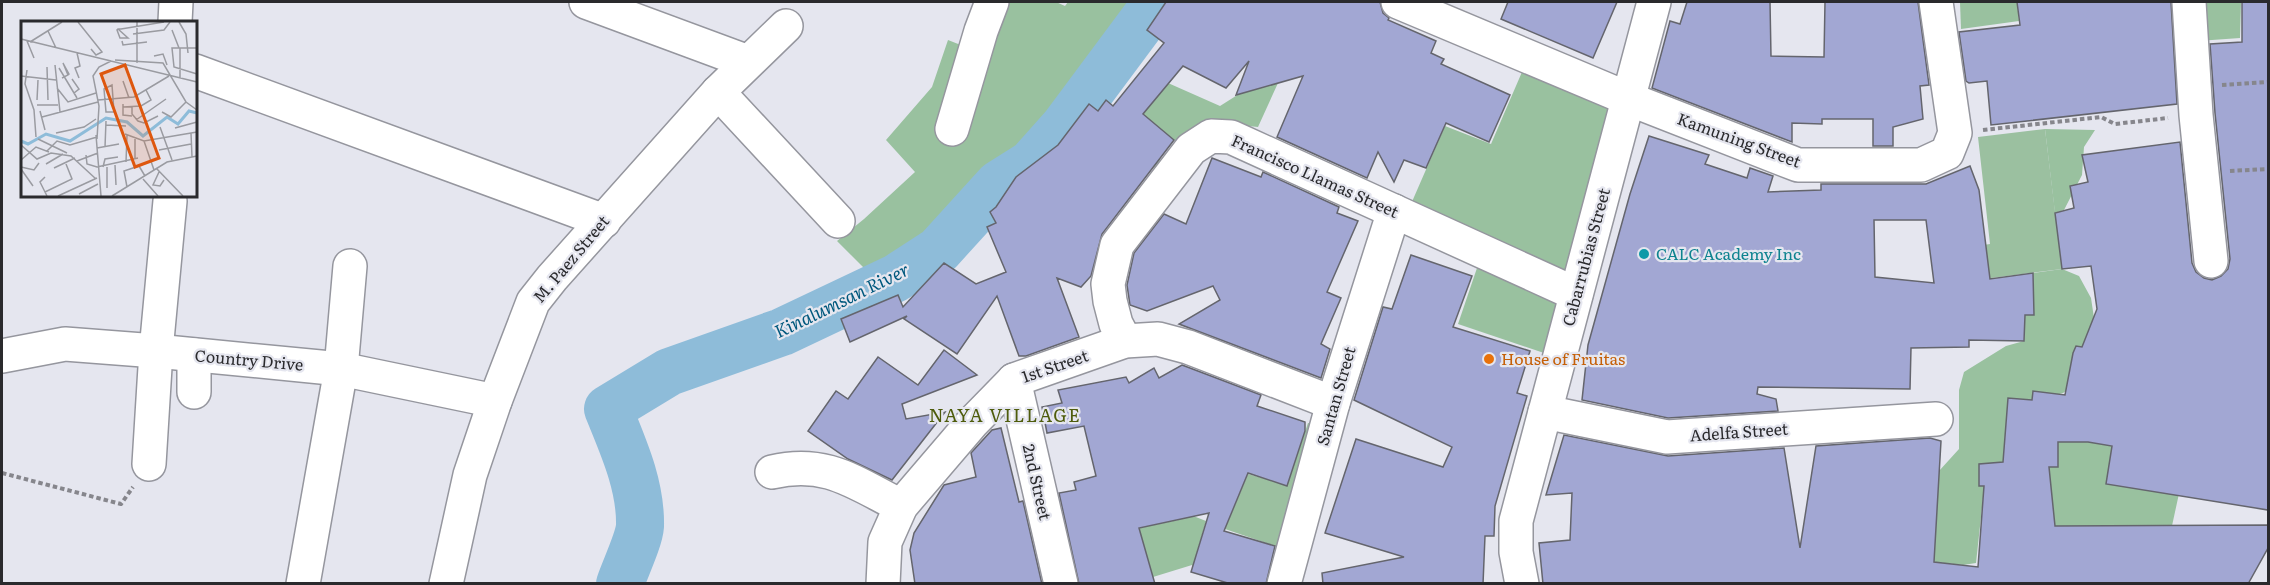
<svg xmlns="http://www.w3.org/2000/svg" width="2270" height="585" viewBox="0 0 2270 585" font-family="Literata,serif">
  <style>
    .green { fill: #9bc0a0 }
    .forest { fill: #99c19f }
    .lines { fill: none; stroke-linecap: round; stroke-linejoin: round }
    .river { stroke: #8ebcd9; stroke-width: 48 }
    .building { fill: #a2a7d3; stroke: #64656d; stroke-width: 1.5; fill-rule: evenodd }
    .minor-casing { stroke: #95969e; stroke-width: 36 }
    .path { stroke: #86868c; stroke-width: 4; stroke-dasharray: 4.5 3; stroke-linecap: butt }
    .minor { stroke: #fff; stroke-width: 33 }
    .culture-dot { fill: #0f9aa8; stroke: #e5e6ef; stroke-width: 2 }
    .food-dot { fill: #e8710a; stroke: #e5e6ef; stroke-width: 2 }
    .labels { text-anchor: middle; stroke-width: 4.5; stroke-linejoin: round; paint-order: stroke }
    .street-label { font-size: 16px; fill: #2a2a2d; stroke: #e5e6ef }
    .culture-label { font-size: 16px; fill: #0d838f; stroke: #e5e6ef; text-anchor: start }
    .food-label { font-size: 16px; fill: #c56008; stroke: #e5e6ef; text-anchor: start }
    .water-label { font-size: 18px; font-style: italic; fill: #00587d; stroke: #e5e6ef }
    .neighbourhood-label { font-size: 18px; letter-spacing: 1.5px; fill: #4e5c0c; stroke: #e5e6ef }
    .inset-river { fill: none; stroke: #8ebcd9; stroke-width: 3 }
    .inset-road { fill: none; stroke: #9a9ba1; stroke-width: 1.5 }
    .view { fill: #de570e; fill-opacity: 0.15; stroke: #de570e; stroke-width: 3 }
    .inset-edge { fill: none; stroke: #2a2a2d; stroke-width: 3 }
  </style>
  <rect width="100%" height="100%" fill="#e5e6ef"/>
  <g class="green">
    <polygon points="2045,129 2062,269 1968,281 1964,248 1990,244 1978,137"/>
    <polygon points="1308,423 1316,424 1281,548 1225,529 1248,474 1287,485"/>
  </g>
  <g class="forest">
    <polygon points="999,2 1056,2 1065,6 1068,2 1166,2 1147,30 1158,38 1098,104 1086,98 1064,127 1031,164 999,184 986,198 978,226 924,284 853,312 842,289 868,272 837,241 864,219 915,172 886,140 932,87 948,40 981,53"/>
    <polygon points="1960,2 2017,2 2019,21 1961,29"/>
    <polygon points="2195,2 2241,2 2240,38 2198,41"/>
    <polygon points="1525,65 1612,102 1571,273 1411,204 1445,126 1491,144"/>
    <polygon points="1168,83 1220,106 1239,94 1278,83 1258,127 1220,123 1160,171 1129,148 1135,139 1163,162 1179,144 1143,114"/>
    <polygon points="2045,129 2095,130 2084,147 2082,175 2064,210 2055,213"/>
    <polygon points="1477,268 1563,297 1544,353 1458,324"/>
    <polygon points="2062,269 2079,276 2091,298 2094,318 2076,384 2063,393 2018,405 2073,440 2100,442 2185,466 2170,535 2055,527 2053,506 1985,480 1976,563 1963,565 1926,561 1939,471 1959,449 1959,390 1964,372 2006,346 2024,341 2025,315 2034,314 2033,273"/>
    <polygon points="1178,510 1206,521 1196,555 1196,573 1192,565 1153,577 1139,528 1178,520"/>
  </g>
  <g class="lines">
    <path class="river" d="M620,584C625,569 639,540 640,526C641,485 623,446 608,409L669,372L782,332L896,278L939,250L999,184L1031,164L1064,127L1157,2"/>
  </g>
  <g class="building">
    <polygon points="1166,2 1380,2 1383,13 1389,18 1388,20 1436,41 1431,53 1444,59 1441,64 1510,95 1489,142 1446,123 1426,168 1404,160 1394,182 1378,152 1367,178 1277,137 1303,76 1236,95 1249,61 1226,88 1183,66 1143,114 1174,140 1102,234 1091,276 1081,287 1057,278 1079,337 1026,356 1019,356 997,296 957,354 904,319 907,316 850,342 841,319 898,295 903,307 944,263 976,284 1006,272 987,227 996,223 990,212 996,207 1016,177 1058,145 1089,104 1098,111 1106,100 1113,106 1164,43 1147,30"/>
    <polygon points="1508,2 1617,2 1593,58 1501,19"/>
    <polygon points="1687,2 1770,2 1771,56 1824,57 1825,2 1918,2 1929,85 1920,86 1923,119 1893,127 1893,146 1873,146 1873,119 1822,119 1822,124 1792,123 1792,142 1652,88 1670,21 1680,24"/>
    <polygon points="2017,2 2171,2 2177,104 1991,125 1987,81 1969,83 1966,81 1959,32 2020,25"/>
    <polygon points="2242,2 2268,2 2268,510 2106,484 2112,446 2088,442 2058,442 2058,467 2049,467 2055,526 2268,525 2268,548 2248,584 1543,584 1539,543 1570,540 1572,493 1546,495 1564,435 1668,456 1784,448 1800,548 1816,446 1930,438 1941,441 1934,562 1978,567 1984,486 1979,486 1979,464 2003,462 2008,398 2032,400 2033,391 2065,395 2073,353 2076,346 2082,347 2097,309 2091,266 2062,269 2055,213 2074,208 2070,186 2088,182 2082,155 2180,142 2192,263 2196,272 2204,278 2212,280 2221,276 2228,269 2230,259 2215,113 2210,44 2242,42"/>
    <path d="M1649,136L1709,155L1705,164L1747,178L1750,168L1773,176L1768,192L1821,190V184H1926L1970,166L1979,190L1990,279L2033,273L2034,315H2025L2024,341L1969,340V347L1911,348L1910,389L1758,387L1757,394L1776,399L1778,411L1668,418L1582,400L1588,345L1630,194ZM1874,220H1926L1934,283L1875,277Z"/>
    <polygon points="1212,158 1261,177 1263,172 1339,207 1337,213 1358,221 1327,292 1341,298 1321,344 1330,349 1321,378 1179,324 1220,300 1213,286 1147,311 1130,305 1127,285 1134,253 1164,214 1186,224"/>
    <polygon points="1411,255 1472,276 1453,327 1530,351 1517,393 1527,396 1495,506 1494,536 1485,536 1483,584 1323,584 1322,573 1404,557 1325,533 1356,439 1443,467 1452,447 1354,400 1383,307 1392,309"/>
    <polygon points="944,350 977,375 902,404 906,419 945,412 892,480 848,459 808,431 836,391 848,399 878,357 918,385"/>
    <polygon points="1182,365 1261,395 1257,406 1305,422 1305,431 1287,486 1248,473 1224,531 1275,546 1266,584 1231,584 1191,572 1209,513 1139,528 1155,584 1079,584 1059,493 1076,490 1074,482 1096,476 1084,426 1047,433 1042,407 1062,403 1058,390 1126,377 1129,383 1154,368 1159,378"/>
    <polygon points="1001,428 1019,502 1023,501 1042,584 915,584 910,550 914,533 944,485 976,477 971,453 992,430"/>
  </g>
  <g class="lines">
    <g class="minor-casing">
      <g id="minor">
        <polyline points="586,2 748,62"/>
        <polyline points="1398,2 1629,99 1798,165 1921,165 1947,153 1955,133 1936,2"/>
        <polyline points="2189,2 2196,115 2211,261"/>
        <polyline points="175,22 176,2"/>
        <polyline points="195,71 604,221"/>
        <polyline points="718,92 838,221"/>
        <polyline points="952,129 981,31 992,2"/>
        <polyline points="1125,341 1116,324 1110,301 1108,284 1117,245 1191,149 1211,136 1231,137 1576,294"/>
        <polyline points="2,356 65,344 156,351 341,369 495,401"/>
        <polyline points="1014,380 1061,584"/>
        <polyline points="194,392 194,355"/>
        <polyline points="1545,412 1667,437 1936,419"/>
        <polyline points="149,464 156,351 170,201"/>
        <path d="M772,472C826,459 855,483 901,506"/>
        <polyline points="303,584 341,369 350,266"/>
        <polyline points="446,584 470,475 495,401 533,302 552,278 718,92 786,26"/>
        <polyline points="883,584 885,542 901,506 972,423 1014,380 1125,341 1158,339 1188,347 1333,403"/>
        <polyline points="1284,584 1333,403 1394,211"/>
        <polyline points="1522,584 1516,552 1516,521 1654,2"/>
      </g>
    </g>
    <g class="path">
      <polyline points="2222,85 2268,82"/>
      <polyline points="1983,130 2101,117 2115,124 2168,118"/>
      <polyline points="2230,171 2268,169"/>
      <polyline points="2,473 121,504 133,487"/>
    </g>
    <use href="#minor" class="minor"/>
  </g>
  <circle class="culture-dot" cx="1644" cy="254" r="6"/>
  <circle class="food-dot" cx="1489" cy="359" r="6"/>
  <g class="labels">
    <g class="street-label">
      <text transform="translate(1739 140) rotate(20)" y="6">Kamuning Street</text>
      <text transform="translate(1315 176) rotate(24)" y="6">Francisco Llamas Street</text>
      <text transform="translate(1586 257) rotate(-75)" y="6">Cabarrubias Street</text>
      <text transform="translate(571 259) rotate(-50)" y="6">M. Paez Street</text>
      <text transform="translate(249 360) rotate(5)" y="6">Country Drive</text>
      <text transform="translate(1055 366) rotate(-19)" y="6">1st Street</text>
      <text transform="translate(1336 396) rotate(-74)" y="6">Santan Street</text>
      <text transform="translate(1739 432) rotate(-4)" y="6">Adelfa Street</text>
      <text transform="translate(1037 482) rotate(77)" y="6">2nd Street</text>
    </g>
    <g class="culture-label">
      <text x="1656" y="260">CALC Academy Inc</text>
    </g>
    <g class="food-label">
      <text x="1501" y="365">House of Fruitas</text>
    </g>
    <g class="water-label">
      <text transform="translate(842 301) rotate(-26)" y="6">Kinalumsan River</text>
    </g>
    <g class="neighbourhood-label">
      <text x="1005" y="422">NAYA VILLAGE</text>
    </g>
  </g>
  <g transform="translate(21 21)">
    <rect width="176" height="176" fill="#e5e6ef"/>
    <path class="inset-river" d="M0,120L7,123L25,113L49,120L85,97L106,101L122,115L146,96L157,103L168,90L176,92"/>
    <path class="inset-road" d="M57,1L81,31L75,34L70,28M158,1L165,13L167,32M97,8L107,17H99L96,9L97,8H100L143,1M151,9L158,27M27,10L35,27M112,13L143,9L149,1M0,18L90,40M6,20L13,37M101,20L102,24L126,21M9,21L41,1M159,27V57M176,27H151L153,46L176,53M56,32L59,45L54,47L58,57M133,35L142,33L146,44M94,39L142,42L165,81L176,89M116,42V1M34,44L39,91M26,46L27,79M38,47L56,77M6,49L4,63L13,89L15,116M0,55L35,59M41,57L47,54L48,53L42,42L47,54M51,58L58,68L53,72M102,60L108,77M91,64L93,91H85L83,68ZM36,67L47,81L75,72M16,79L17,59M77,79L113,76L148,55M102,83V94L111,95M16,84H37M111,85V93L117,100L123,102L137,95M102,86L120,85L130,79L125,69M19,90L24,109M141,91L150,96L165,81M21,96L77,81M115,99L145,78M85,104L105,105M139,106L151,139M154,107L176,101M35,112L63,106L75,98M170,112L171,136M104,113L123,120L176,111M75,114L80,175M17,118L46,132M76,118L78,85L72,55L78,46L90,40L176,61M123,120L133,149M0,124L16,138L30,132L50,135L75,158M84,126L85,100M76,127L98,123M138,129L170,123M26,130L36,120L49,124L76,116M65,134L66,143L76,146L117,137M114,138V118M0,139L15,126L28,131M56,140L77,132M105,141L106,114M25,143L42,133M94,144L95,164M0,146L13,149L18,142M82,146L84,138L97,136M86,146V167M33,147L54,137M135,147L162,175M0,148L12,165M138,151L132,164L139,165L143,159M24,156L19,161L26,175M122,158L137,175M106,166L103,150L118,145L124,155M24,171L51,158L45,143M58,173L77,163M37,175L76,157M91,175L146,141L176,135"/>
    <path class="view" d="M104,44L138,137L114,146L80,53Z"/>
    <rect width="176" height="176" class="inset-edge"/>
  </g>
  <rect width="2270" height="585" fill="none" stroke="#2a2a2d" stroke-width="6"/>
</svg>
